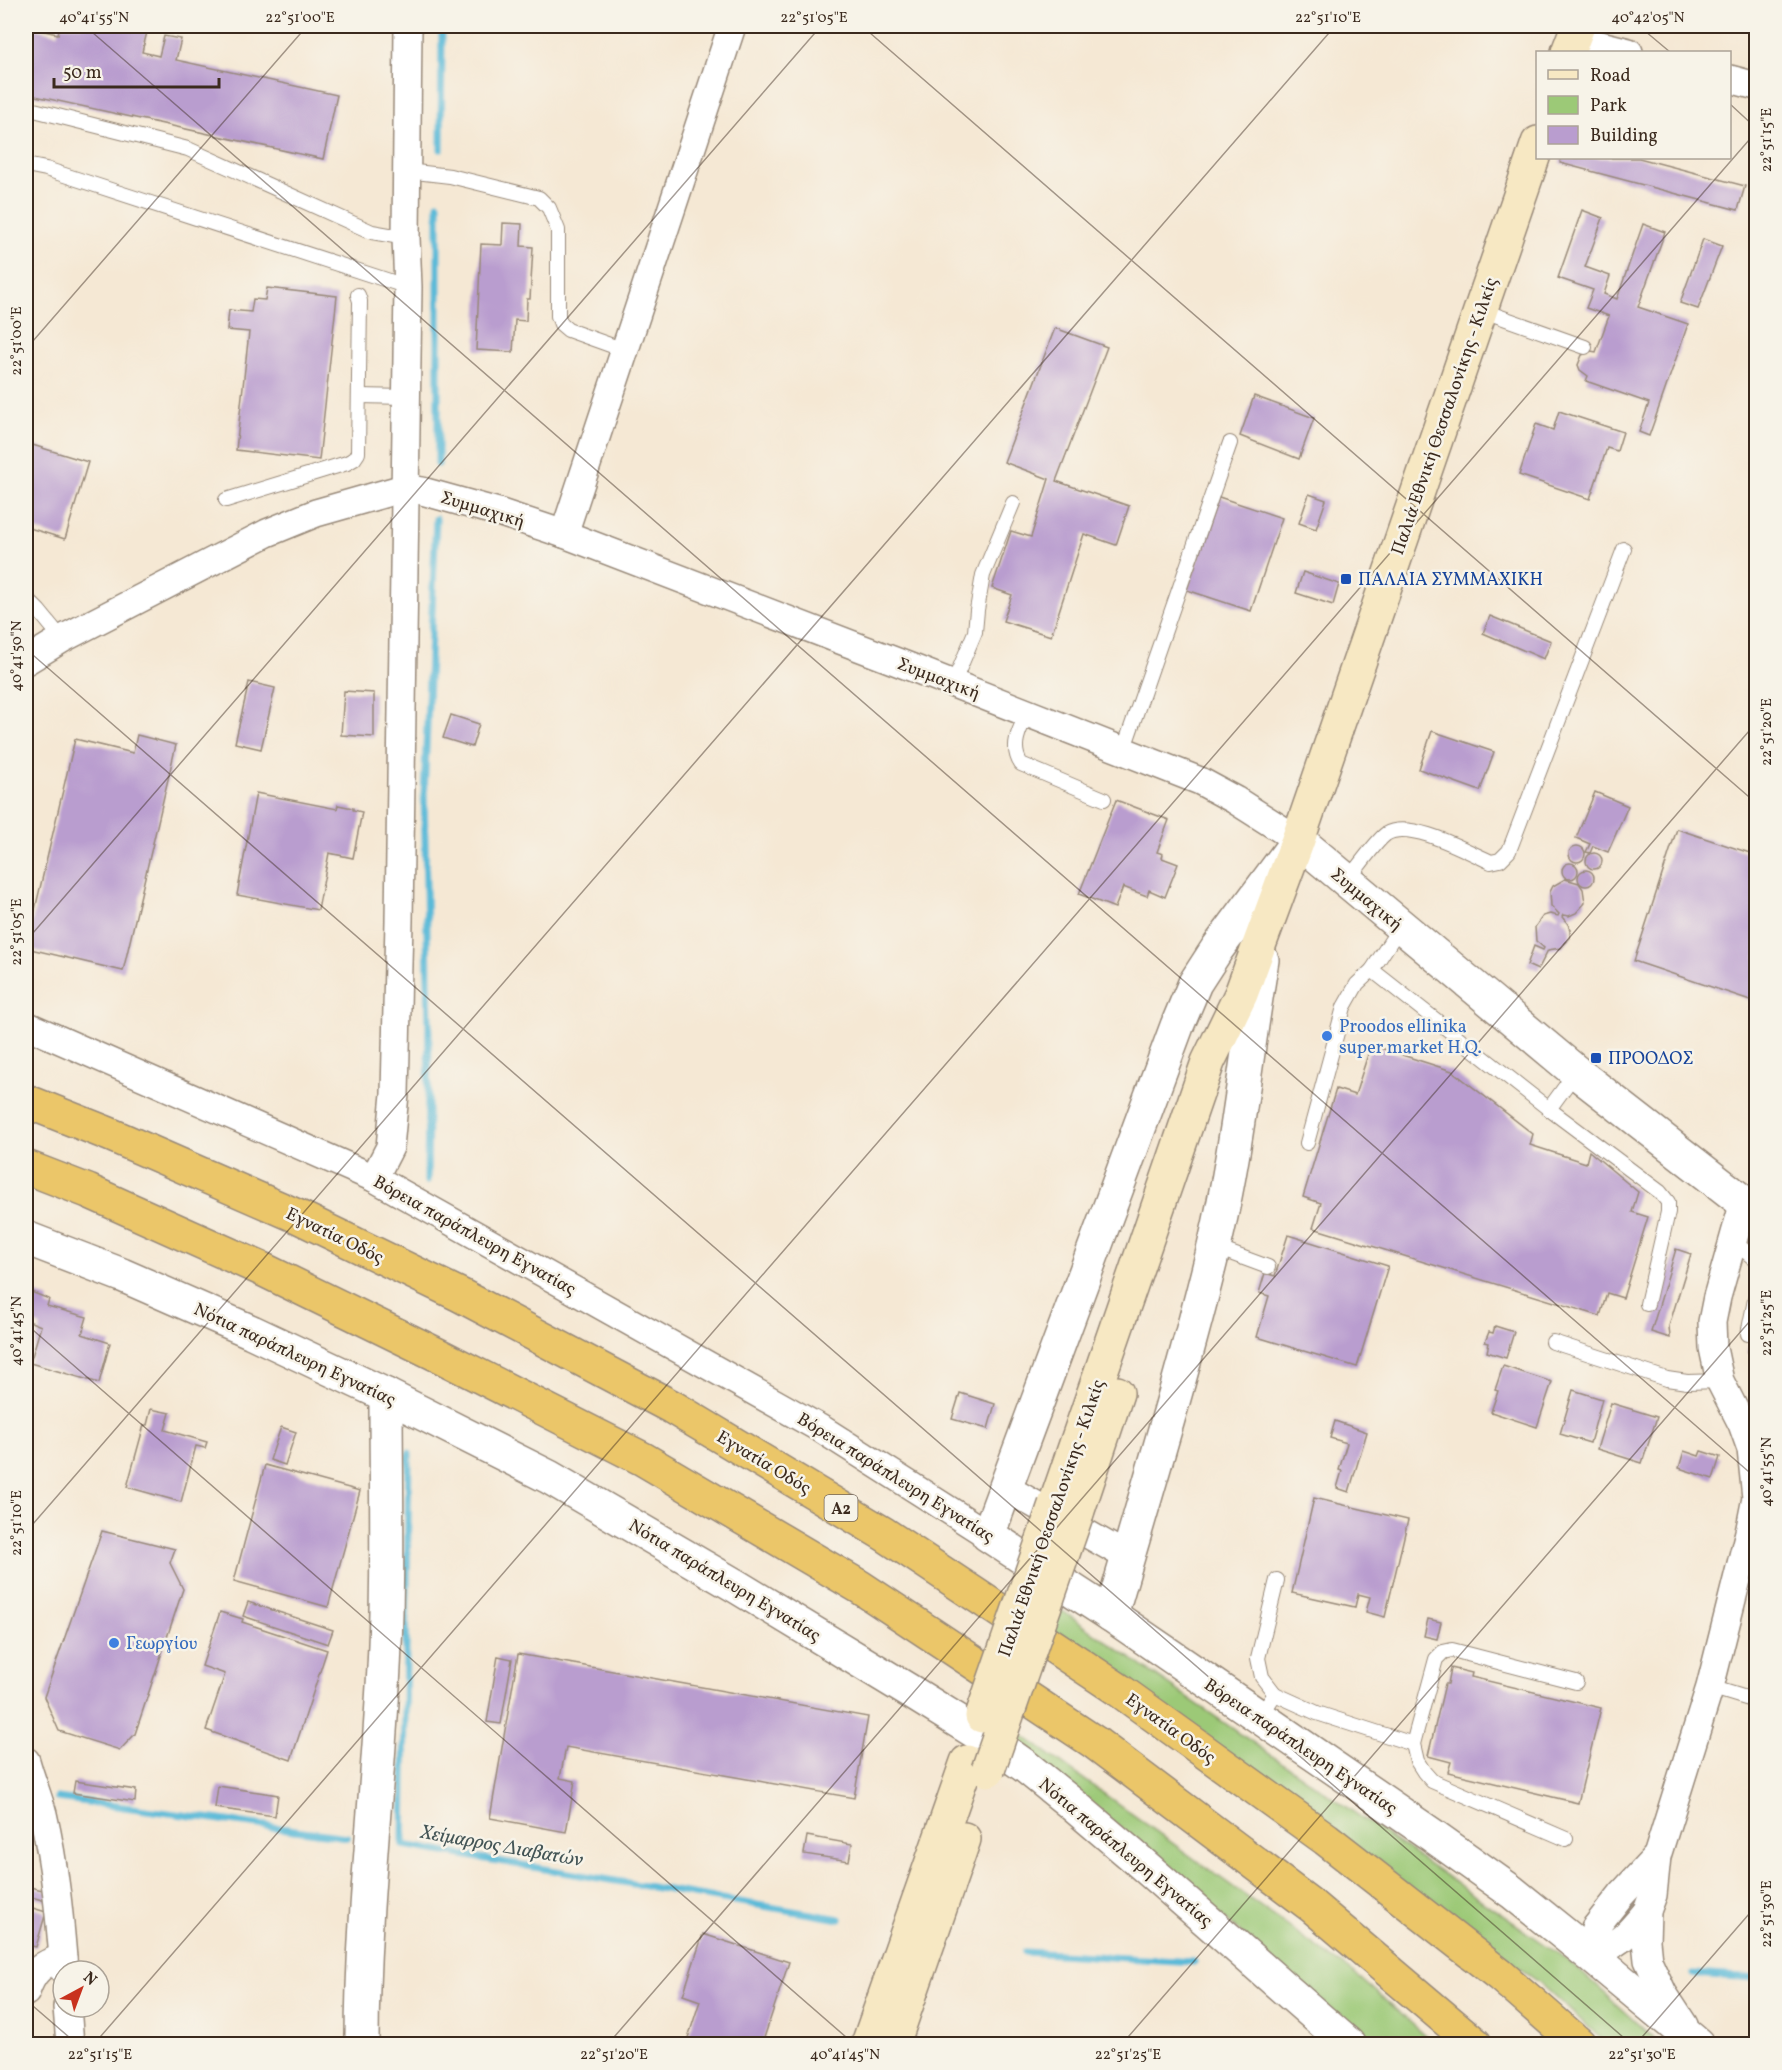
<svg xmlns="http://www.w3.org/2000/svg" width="1782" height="2070" viewBox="0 0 1782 2070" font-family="Vollkorn,serif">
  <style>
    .green { fill: #9cc977; stroke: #6c7a4a; stroke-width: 1.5 }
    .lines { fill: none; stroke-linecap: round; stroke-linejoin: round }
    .stream { stroke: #5abad8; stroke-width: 7 }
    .building { fill: #b99dcf }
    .service-casing { stroke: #988979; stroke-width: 16 }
    .minor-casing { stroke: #988979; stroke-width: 30 }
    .tertiary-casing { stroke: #988979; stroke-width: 36 }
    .secondary-casing { stroke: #988979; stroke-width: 36 }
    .motorway-casing { stroke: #988979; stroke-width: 36 }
    .service { stroke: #fff; stroke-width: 14 }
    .minor { stroke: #fff; stroke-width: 27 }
    .tertiary { stroke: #fff; stroke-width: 33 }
    .secondary { stroke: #f7e8c3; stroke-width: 33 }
    .motorway { stroke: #ebc669; stroke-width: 33 }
    .secondary-bridge-casing { stroke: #988979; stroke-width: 36; stroke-linecap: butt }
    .secondary-bridge { stroke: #f7e8c3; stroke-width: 33 }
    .ticks { fill: none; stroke: #3b2a1e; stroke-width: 1.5; stroke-opacity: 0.45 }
    .transit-dot { fill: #1a4fb4; stroke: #f7f3e8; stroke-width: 2 }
    .shop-dot { fill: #3f7fe0; stroke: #f7f3e8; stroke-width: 2 }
    .labels { text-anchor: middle; stroke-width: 5; stroke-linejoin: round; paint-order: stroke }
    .shield { fill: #f7f3e8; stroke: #73665b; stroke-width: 1.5 }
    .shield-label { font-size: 16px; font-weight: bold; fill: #3b2a1e }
    .street-label { font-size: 18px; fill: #3b2a1e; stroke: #f7f3e8 }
    .transit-label { font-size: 18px; fill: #164399; stroke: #f7f3e8; text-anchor: start }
    .shop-label { font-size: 18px; fill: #366cbe; stroke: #f7f3e8; text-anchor: start }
    .water-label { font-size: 20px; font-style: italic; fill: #445556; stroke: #f7f3e8 }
    .neatline { fill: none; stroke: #3b2a1e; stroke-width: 2 }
    .ticks-label { font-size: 15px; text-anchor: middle; fill: #3b2a1e }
  </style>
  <rect width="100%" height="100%" fill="#f7f3e8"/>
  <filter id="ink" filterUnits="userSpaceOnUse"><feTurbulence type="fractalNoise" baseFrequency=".0167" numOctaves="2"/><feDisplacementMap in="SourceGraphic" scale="12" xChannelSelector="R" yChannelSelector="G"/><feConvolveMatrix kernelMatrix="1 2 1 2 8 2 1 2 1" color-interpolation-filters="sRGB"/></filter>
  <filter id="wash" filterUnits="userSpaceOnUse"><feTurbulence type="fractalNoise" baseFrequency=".008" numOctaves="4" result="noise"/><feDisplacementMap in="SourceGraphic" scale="24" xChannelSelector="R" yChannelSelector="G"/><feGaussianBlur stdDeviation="1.35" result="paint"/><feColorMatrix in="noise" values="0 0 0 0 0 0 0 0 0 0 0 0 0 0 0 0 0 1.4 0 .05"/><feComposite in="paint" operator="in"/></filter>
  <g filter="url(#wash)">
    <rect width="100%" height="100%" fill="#f5e8d4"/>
    <g class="green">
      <polygon points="1061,1610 1569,1961 1661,2044 1607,2044 1540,1983 1052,1632"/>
      <polygon points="1021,1734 1361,1979 1435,2044 1368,2044 1122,1829 1016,1754"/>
    </g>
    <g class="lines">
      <g class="stream">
        <polyline points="441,149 442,26"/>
        <polyline points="438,464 438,204"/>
        <polyline points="427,1181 429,1025 424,794 436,519"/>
        <polyline points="409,1453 403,1845 840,1919"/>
        <polyline points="57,1798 347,1837"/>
        <polyline points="1025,1952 1193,1962"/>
        <polyline points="1693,1974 1756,1978"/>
      </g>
    </g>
    <g id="blocks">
      <g class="building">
        <polygon points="60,26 117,26 147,32 142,52 159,56 164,36 181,39 176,60 337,95 323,159 26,94 26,27 58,34"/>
        <polygon points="1739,26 1756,26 1756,32"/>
        <polygon points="1561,158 1639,158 1745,186 1738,210 1560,163"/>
        <polygon points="1582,210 1603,218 1585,267 1610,276 1604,294 1617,299 1643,224 1665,232 1638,307 1688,324 1649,436 1639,432 1649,403 1586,381 1588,376 1580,370 1578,365 1582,355 1591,351 1596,352 1609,316 1586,308 1593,290 1558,278"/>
        <polygon points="503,223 522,224 521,246 533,247 530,299 527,299 526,321 515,320 513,352 476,350 481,244 502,245"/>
        <polygon points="1703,239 1722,246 1698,309 1680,303"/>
        <polygon points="267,288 337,296 319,460 236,450 249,332 227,330 229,310 251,312 253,299 265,300"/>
        <polygon points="1055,328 1107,347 1056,481 1129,506 1116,545 1084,534 1051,636 1003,621 1012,595 992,588 1011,531 1031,537 1049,479 1004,462"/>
        <polygon points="1254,396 1314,418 1299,459 1240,436"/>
        <polygon points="1559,411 1623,432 1617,451 1607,448 1590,499 1519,475 1536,424 1553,430"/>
        <polygon points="26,443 88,462 65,539 26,527"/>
        <polygon points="1309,494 1326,500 1316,529 1299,523"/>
        <polygon points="1219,497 1282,518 1251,611 1187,590"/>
        <polygon points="1303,572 1339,584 1333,605 1296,593"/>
        <polygon points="1490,616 1551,641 1544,659 1483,633"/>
        <polygon points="249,682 275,688 261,749 235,743"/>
        <polygon points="344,691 374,693 374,737 341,735"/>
        <polygon points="451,715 479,724 472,747 443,738"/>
        <polygon points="1432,731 1494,752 1480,791 1419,769"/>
        <polygon points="137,735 176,745 123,971 26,948 75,739 133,753"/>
        <polygon points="1595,792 1628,806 1608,852 1593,846 1590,853 1586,852 1590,844 1576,838"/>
        <polygon points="256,793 337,809 338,805 353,808 353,810 362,812 353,858 329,853 318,910 237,895"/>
        <polygon points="1116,800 1169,820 1157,852 1163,854 1162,858 1178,864 1165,897 1149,890 1147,896 1123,887 1115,908 1079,894"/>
        <polygon points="1677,829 1756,855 1756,1002 1634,961"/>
        <circle cx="1577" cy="854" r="8"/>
        <circle cx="1594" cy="861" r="8"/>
        <circle cx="1570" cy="871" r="8"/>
        <circle cx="1586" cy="878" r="8"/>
        <polygon points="1565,879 1579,883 1583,889 1585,903 1576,913 1569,916 1563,915 1562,917 1568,924 1570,930 1570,938 1561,948 1548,950 1538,970 1527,965 1534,946 1543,950 1544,948 1536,941 1535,927 1543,916 1550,914 1558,916 1559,914 1551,906 1550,892 1553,886"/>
        <polygon points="1371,1045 1452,1071 1533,1134 1530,1145 1586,1163 1589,1151 1638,1192 1632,1212 1648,1217 1623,1298 1607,1293 1600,1316 1313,1228 1321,1203 1303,1197 1336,1089 1355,1095"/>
        <polygon points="1288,1235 1388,1266 1357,1367 1257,1337 1269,1296 1259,1293 1265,1273 1275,1276"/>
        <polygon points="1676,1249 1691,1254 1669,1326 1670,1338 1651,1332"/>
        <polygon points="26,1290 49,1299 47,1306 87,1317 82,1334 110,1343 99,1383 30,1363 41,1326 26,1320"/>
        <polygon points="1756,1322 1756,1354 1748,1352"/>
        <polygon points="1495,1326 1514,1332 1506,1358 1487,1352 1489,1343 1485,1342 1489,1332 1493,1333"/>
        <polygon points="1503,1366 1552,1382 1537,1427 1491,1412 1498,1391 1495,1390"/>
        <polygon points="1573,1390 1602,1399 1590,1443 1560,1434"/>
        <polygon points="960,1393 995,1404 988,1429 952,1419"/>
        <polygon points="1611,1403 1657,1417 1642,1463 1597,1449"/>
        <polygon points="151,1409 170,1413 165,1430 207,1442 205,1448 196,1446 181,1502 127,1487 144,1425 147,1425"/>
        <polygon points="1335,1421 1367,1432 1349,1492 1337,1488 1342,1471 1339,1470 1347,1443 1330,1438"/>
        <polygon points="281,1427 296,1432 285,1465 270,1460"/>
        <polygon points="1684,1451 1699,1456 1701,1451 1720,1457 1713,1479 1679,1468"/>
        <polygon points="265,1465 360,1491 328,1607 234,1581"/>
        <polygon points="1314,1498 1408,1520 1385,1617 1366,1612 1370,1597 1358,1594 1355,1607 1292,1593"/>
        <polygon points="102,1531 175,1549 170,1563 183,1589 135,1734 120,1750 59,1731 44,1697"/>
        <polygon points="248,1602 333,1630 328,1644 243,1616"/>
        <polygon points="220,1612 243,1619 242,1622 327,1650 291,1760 206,1730 225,1674 202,1666"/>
        <polygon points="1428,1619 1441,1622 1437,1639 1424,1636"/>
        <polygon points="518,1654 868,1717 854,1798 566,1747 560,1778 575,1781 566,1832 490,1818"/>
        <polygon points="498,1656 512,1659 501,1724 487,1722"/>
        <polygon points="1451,1668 1472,1673 1471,1677 1601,1708 1578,1803 1448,1772 1451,1762 1428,1756 1445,1684 1448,1684"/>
        <polygon points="75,1781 136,1790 135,1802 73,1793"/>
        <polygon points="218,1786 278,1795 275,1816 215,1808"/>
        <polygon points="807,1836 852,1844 849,1861 804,1854"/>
        <polygon points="30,1887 51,1892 49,1902 28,1896"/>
        <polygon points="26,1906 46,1912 36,1947 26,1945"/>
        <polygon points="703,1934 789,1962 762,2044 686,2044 700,2001 683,1995"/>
      </g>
    </g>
  </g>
  <g filter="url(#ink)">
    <use href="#blocks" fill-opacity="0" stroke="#988979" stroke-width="1.5"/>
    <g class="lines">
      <g class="service-casing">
        <g id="service">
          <polyline points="26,108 188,149 372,232 406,238"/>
          <polyline points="26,165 46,169 408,287"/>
          <polyline points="407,171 450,176 539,198 549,208 558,230 558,316 561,324 568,330 624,350"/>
          <polyline points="1481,310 1585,347"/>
          <polyline points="360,396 406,397"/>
          <polyline points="226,500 347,463 354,459 358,453 360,301 358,295"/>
          <polyline points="26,598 39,611 62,639"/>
          <polyline points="953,684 975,632 977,610 983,575 1013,503"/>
          <path d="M1028,713C1019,729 1010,747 1021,764L1104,799"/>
          <polyline points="1123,751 1230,443"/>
          <path d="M1347,881C1355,871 1377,840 1386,834C1410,819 1466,851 1491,862L1500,860L1509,851L1624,549"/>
          <polyline points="1372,970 1549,1109 1660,1192 1668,1202 1668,1212 1647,1304"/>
          <polyline points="1549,1109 1576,1072"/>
          <polyline points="1307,1143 1344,1007 1357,984 1372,970 1400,927"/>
          <polyline points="1733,1241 1756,1260"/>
          <polyline points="1214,1247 1268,1267"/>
          <polyline points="1748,1334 1756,1295"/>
          <polyline points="1553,1342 1667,1379 1687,1382 1720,1381"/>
          <polyline points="1710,1687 1756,1701"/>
          <polyline points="1275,1694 1317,1713 1413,1744"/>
          <polyline points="1259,1718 1275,1694 1262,1677 1258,1658 1277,1580"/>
          <polyline points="1566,1839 1432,1781 1424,1772 1417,1761 1413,1744 1436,1659 1443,1652 1452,1650 1576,1682"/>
        </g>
      </g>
      <g class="minor-casing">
        <g id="minor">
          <polyline points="1573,38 1629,52"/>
          <polyline points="1730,79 1756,86"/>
          <polyline points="564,534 732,26"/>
          <polyline points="26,661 62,639 267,533 316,513 404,488 422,491 498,512 564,534 913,668 1200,781 1235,800 1298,840"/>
          <polyline points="26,1025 374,1178 823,1430 988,1535"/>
          <polyline points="374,1178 390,1147 395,1094 399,921 408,287 406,238 408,26"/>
          <polyline points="1006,1488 1128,1557"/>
          <path d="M26,1761C31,1779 38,1796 43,1814C55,1865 60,1919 64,1971"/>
          <path d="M1647,1911C1627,1935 1620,1945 1589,1954L1595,1928L1621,1895L1657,1856"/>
          <path d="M26,1992C33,1971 42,1963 63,1958"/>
          <polyline points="67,2007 70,2044"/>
          <polyline points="1684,2025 1663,1993 1648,1960 1646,1941 1647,1911 1653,1895 1657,1856 1710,1687 1750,1528 1756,1498 1751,1449 1742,1424 1720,1381 1713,1348 1712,1322 1717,1297 1744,1202"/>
        </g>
      </g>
      <g class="tertiary-casing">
        <g id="tertiary">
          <polyline points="26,1238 122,1275 252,1332 386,1395 549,1477 736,1586 911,1692 987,1739 1025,1766 1072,1804 1132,1855 1348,2044"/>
          <path d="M1111,1615C1146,1493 1184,1371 1214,1247C1237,1153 1246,1055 1262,960"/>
          <path d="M362,2044C362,1925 376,1806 383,1686C389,1589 386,1492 386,1395"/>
          <polyline points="1697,2044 1589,1954 1512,1892 1432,1835 1111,1615 988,1535 1177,1026 1195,983 1217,949 1298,840 1576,1072 1756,1212"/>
        </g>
      </g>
      <g class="secondary-casing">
        <g id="secondary">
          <polyline points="1568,52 1578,26"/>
          <polyline points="1055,1505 1208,1062 1241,994 1298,840 1538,143"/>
          <polyline points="1077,1513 1117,1393"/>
          <polyline points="868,2044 967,1762"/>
          <polyline points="893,2044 964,1839"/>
        </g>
      </g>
      <g class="motorway-casing">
        <g id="motorway">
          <polyline points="26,1101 109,1134 297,1216 460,1295 672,1407 884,1534 1119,1690 1326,1839 1500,1975 1579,2044"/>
          <polyline points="26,1167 88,1191 264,1270 442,1357 643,1459 860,1587 1094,1742 1312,1906 1475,2044"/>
        </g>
      </g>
      <use href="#service" class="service"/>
      <use href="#minor" class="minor"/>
      <use href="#tertiary" class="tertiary"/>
      <use href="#secondary" class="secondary"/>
      <use href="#motorway" class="motorway"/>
      <g class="secondary-bridge-casing">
        <g id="secondary-bridge">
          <polyline points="982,1716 1055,1505"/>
          <polyline points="988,1770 1077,1513"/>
        </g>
      </g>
      <use href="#secondary-bridge" class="secondary-bridge"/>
    </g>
  </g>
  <path class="ticks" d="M85,26L1756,1478M862,26L1756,803M1639,26L1670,52M1730,104L1756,128M26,349L307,26M26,649L1631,2044M26,941L821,26M26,1324L854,2044M26,1532L1335,26M26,2000L77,2044M94,2044L1756,132M608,2044L1756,723M1122,2044L1756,1314M1636,2044L1756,1906"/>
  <g class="transit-dot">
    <rect x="1340" y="573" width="12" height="12" rx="3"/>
    <rect x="1590" y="1052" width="12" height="12" rx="3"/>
  </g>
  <g class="shop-dot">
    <circle cx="1327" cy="1036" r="6"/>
    <circle cx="114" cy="1643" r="6"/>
  </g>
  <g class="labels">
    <rect class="shield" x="824.5" y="1495" width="33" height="26" rx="4.5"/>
    <g class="shield-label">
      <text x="841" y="1514">Α2</text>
    </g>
    <g class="street-label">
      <text transform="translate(1444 416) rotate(-71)" y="6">Παλιά Εθνική Θεσσαλονίκης - Κιλκίς</text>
      <text transform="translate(483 509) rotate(17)" y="6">Συμμαχική</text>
      <text transform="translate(939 678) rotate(21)" y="6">Συμμαχική</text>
      <text transform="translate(1367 899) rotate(40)" y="6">Συμμαχική</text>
      <text transform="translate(335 1235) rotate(26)" y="6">Εγνατία Οδός</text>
      <text transform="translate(475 1235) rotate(29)" y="6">Βόρεια παράπλευρη Εγνατίας</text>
      <text transform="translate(295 1354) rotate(25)" y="6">Νότια παράπλευρη Εγνατίας</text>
      <text transform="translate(764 1462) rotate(31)" y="6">Εγνατία Οδός</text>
      <text transform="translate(896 1477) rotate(32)" y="6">Βόρεια παράπλευρη Εγνατίας</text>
      <text transform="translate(1051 1518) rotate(-71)" y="6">Παλιά Εθνική Θεσσαλονίκης - Κιλκίς</text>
      <text transform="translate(725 1580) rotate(31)" y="6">Νότια παράπλευρη Εγνατίας</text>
      <text transform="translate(1171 1728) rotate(36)" y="6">Εγνατία Οδός</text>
      <text transform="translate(1301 1746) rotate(34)" y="6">Βόρεια παράπλευρη Εγνατίας</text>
      <text transform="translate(1126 1852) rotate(40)" y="6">Νότια παράπλευρη Εγνατίας</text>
    </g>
    <g class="transit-label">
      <text x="1358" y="585">ΠΑΛΑΙΑ ΣΥΜΜΑΧΙΚΗ</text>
      <text x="1608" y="1064">ΠΡΟΟΔΟΣ</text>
    </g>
    <g class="shop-label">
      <text x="1339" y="1032">Proodos ellinika<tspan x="1339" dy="21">super market H.Q.</tspan></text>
      <text x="126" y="1649">Γεωργίου</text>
    </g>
    <g class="water-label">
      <text transform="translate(502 1845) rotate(10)" y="7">Χείμαρρος Διαβατών</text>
    </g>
  </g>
  <rect width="1782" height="2070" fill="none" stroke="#f7f3e8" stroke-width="66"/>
  <rect x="1536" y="51" width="195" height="108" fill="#f7f3e8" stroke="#aca397" stroke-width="1.5"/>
  <rect x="1548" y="70" width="30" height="9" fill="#f7e8c3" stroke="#aca397" stroke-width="1.5"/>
  <text x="1590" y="81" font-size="18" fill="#3b2a1e">Road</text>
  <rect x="1548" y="96" width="30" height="18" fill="#9cc977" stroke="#aca397" stroke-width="1.5"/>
  <text x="1590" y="111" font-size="18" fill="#3b2a1e">Park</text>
  <rect x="1548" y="126" width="30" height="18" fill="#b99dcf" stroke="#aca397" stroke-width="1.5"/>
  <text x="1590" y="141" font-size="18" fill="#3b2a1e">Building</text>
  <g transform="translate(81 1989) rotate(41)"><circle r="28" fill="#f7f3e8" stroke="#aca397" stroke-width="1.5"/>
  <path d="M0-4.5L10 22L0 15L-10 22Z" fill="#c8321e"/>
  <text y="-9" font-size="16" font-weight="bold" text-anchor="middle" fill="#3b2a1e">N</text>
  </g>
  <path d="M54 78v9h165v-9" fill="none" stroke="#3b2a1e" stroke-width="3"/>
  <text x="63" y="78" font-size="18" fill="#3b2a1e" stroke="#f7f3e8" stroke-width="4.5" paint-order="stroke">50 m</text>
  <rect x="33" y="33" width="1716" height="2004" class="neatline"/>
  <g class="ticks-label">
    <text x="94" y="22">40°41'55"N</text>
    <text x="300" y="22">22°51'00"E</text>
    <text x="814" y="22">22°51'05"E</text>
    <text x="1328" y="22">22°51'10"E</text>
    <text x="1648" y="22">40°42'05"N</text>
    <text transform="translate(1766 140) rotate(-90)" y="5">22°51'15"E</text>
    <text transform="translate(16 341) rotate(-90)" y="5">22°51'00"E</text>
    <text transform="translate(16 656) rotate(-90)" y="5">40°41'50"N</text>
    <text transform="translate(1766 732) rotate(-90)" y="5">22°51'20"E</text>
    <text transform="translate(16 932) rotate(-90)" y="5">22°51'05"E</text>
    <text transform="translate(1766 1323) rotate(-90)" y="5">22°51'25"E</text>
    <text transform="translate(16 1331) rotate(-90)" y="5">40°41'45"N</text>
    <text transform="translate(1766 1472) rotate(-90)" y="5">40°41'55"N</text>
    <text transform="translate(16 1523) rotate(-90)" y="5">22°51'10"E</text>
    <text transform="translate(1766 1914) rotate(-90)" y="5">22°51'30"E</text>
    <text x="100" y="2059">22°51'15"E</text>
    <text x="614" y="2059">22°51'20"E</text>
    <text x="845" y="2059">40°41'45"N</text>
    <text x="1128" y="2059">22°51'25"E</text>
    <text x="1642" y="2059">22°51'30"E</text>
  </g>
</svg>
